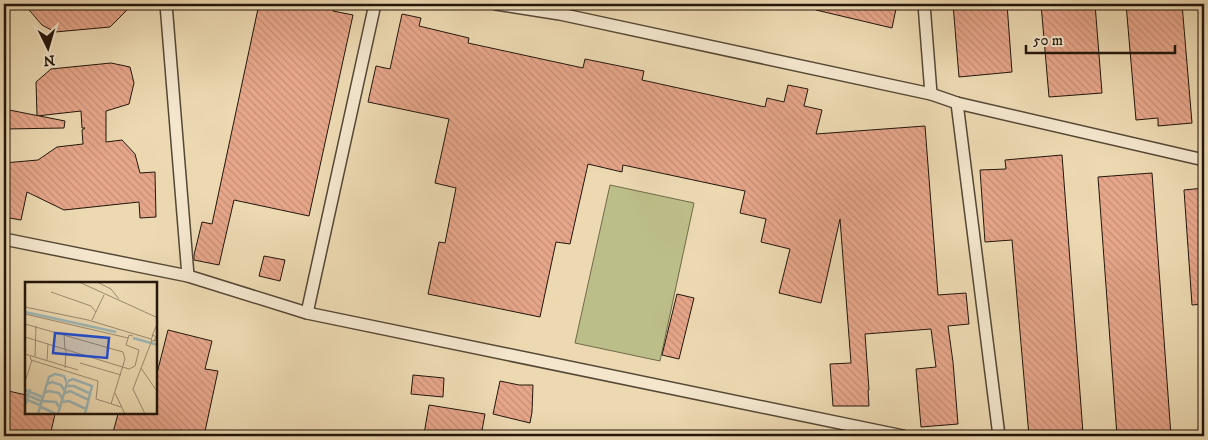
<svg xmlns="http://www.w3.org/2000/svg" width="1208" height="440" viewBox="0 0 1208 440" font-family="'IM FELL DW Pica',serif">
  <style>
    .green { fill: #bcbe89; stroke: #706a4a }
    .building { fill: url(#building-back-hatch); stroke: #23160b }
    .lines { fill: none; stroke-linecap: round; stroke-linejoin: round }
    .lane-casing { stroke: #554735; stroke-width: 14 }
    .lane { stroke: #f3e6cd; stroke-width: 11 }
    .inset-river { fill: none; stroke: #9db7b7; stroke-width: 2.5 }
    .inset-road { fill: none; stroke: #9c8b6f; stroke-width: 1 }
    .view { fill: #1d4ed8; fill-opacity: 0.15; stroke: #1d4ed8; stroke-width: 2.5 }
    .inset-edge { fill: none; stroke: #23160b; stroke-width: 2.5 }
  </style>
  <defs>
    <pattern id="building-back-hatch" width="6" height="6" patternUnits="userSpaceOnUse" patternTransform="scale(1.25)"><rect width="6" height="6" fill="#e6a68a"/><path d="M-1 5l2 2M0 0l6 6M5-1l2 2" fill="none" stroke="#c58e76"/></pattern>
  </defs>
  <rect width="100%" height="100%" fill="#ecd9b2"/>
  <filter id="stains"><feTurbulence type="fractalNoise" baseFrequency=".004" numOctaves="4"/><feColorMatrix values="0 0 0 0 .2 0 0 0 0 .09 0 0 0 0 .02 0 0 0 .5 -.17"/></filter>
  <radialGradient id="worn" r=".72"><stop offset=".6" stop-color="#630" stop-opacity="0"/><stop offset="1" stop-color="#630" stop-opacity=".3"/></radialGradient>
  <polygon class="green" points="610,185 694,203 660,361 575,343"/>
  <g class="building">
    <polygon points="24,4 133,4 110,27 55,32 42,25"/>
    <polygon points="259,4 334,4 333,11 353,15 309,216 234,200 219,265 194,260 194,255 202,222 212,224"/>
    <polygon points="816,4 897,4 892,28 816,10"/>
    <polygon points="953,4 1007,4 1012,72 959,77"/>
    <polygon points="1041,4 1095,4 1102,93 1049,97"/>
    <polygon points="1126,4 1182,4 1192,123 1158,126 1158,118 1136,120"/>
    <polygon points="402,14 421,18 419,26 469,38 468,43 583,68 585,59 644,71 642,80 765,107 767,98 784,102 788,85 808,89 804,106 822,110 816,134 925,126 938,295 966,293 969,324 948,326 953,362 958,424 921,427 916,369 936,367 931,329 865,334 869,390 868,390 869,406 833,406 830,364 851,363 840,219 821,303 779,293 790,249 761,242 766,219 740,213 745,191 623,165 622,172 588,164 570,244 556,242 540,317 428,294 439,242 445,243 456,188 435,183 449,119 368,102 376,66 390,69"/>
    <polygon points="111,63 130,67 134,83 129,104 106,111 106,142 122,140 135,154 140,173 155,172 156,217 140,218 139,202 64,210 27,192 21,220 4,217 4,163 38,160 57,147 83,144 82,130 85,128 82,128 81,111 37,116 36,82 51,69"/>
    <polygon points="4,109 65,121 64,128 4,129"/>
    <polygon points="1062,155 1083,433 1029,436 1012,240 985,242 980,170 1006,169 1005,160"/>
    <polygon points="1152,173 1171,436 1117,436 1098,177"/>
    <polygon points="1204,188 1204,304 1192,305 1184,190"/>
    <polygon points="264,256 285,260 280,281 259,276"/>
    <polygon points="677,294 694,298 679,359 662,355"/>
    <polygon points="168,330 212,341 205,369 218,371 204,436 112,436 118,414 156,414 156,377"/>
    <polygon points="413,375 444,378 443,397 411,394"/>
    <polygon points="500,381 519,385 533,385 532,412 530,423 493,414"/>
    <polygon points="4,390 26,395 26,414 55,414 50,436 4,436"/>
    <polygon points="429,405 485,414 481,436 442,436 424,434"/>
  </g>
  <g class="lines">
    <g class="lane-casing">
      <g id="lane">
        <polyline points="166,4 188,276"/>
        <polyline points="496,4 560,14 931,94 957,103 1204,160"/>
        <polyline points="924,4 931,94"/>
        <polyline points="957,103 999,436"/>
        <polyline points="4,239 188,276 307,313 903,436"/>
        <polyline points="307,313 375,4"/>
      </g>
    </g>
    <use href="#lane" class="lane"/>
  </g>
  <g transform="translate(25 282)">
    <rect width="132" height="132" fill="#ecd9b2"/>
    <path class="inset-river" d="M0,30L91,50M108,56L133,63M43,99L48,97L67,104L60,132M22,102L27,100L36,103L39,108M42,104H49L66,112M0,108L17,115M19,111L24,109L34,111L37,116M40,111L45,109L64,118M0,112L16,119M0,117L15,123M16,119L31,120L34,125M37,120L44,119L61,127M1,122L5,107M14,124L31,132M13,132L24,95L30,92L39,94L42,101L33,132"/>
    <path class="inset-road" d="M54,0L133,36M72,0L86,7L94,17M26,10L66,24L71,30M0,25L63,38L126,57M0,32L103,56M67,38L79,13M0,42L98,70L100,77L86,122M39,52L40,67M108,54L104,53L101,63L114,68M127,54L133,40M0,55L104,87L110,84L114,68M129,59L131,55L128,53L126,58L128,59H129L133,58M0,72L53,88M5,74L6,78L73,99L71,117L96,125M10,75L11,44M22,78L23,62M55,81L96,93M40,86L41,68M116,86L131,108M0,100L7,78M90,111L100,132M120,132L108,107L127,58"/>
    <path class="view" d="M30,51L84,56L82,76L28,71Z"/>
    <rect width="132" height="132" class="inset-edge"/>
  </g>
  <rect width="1208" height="440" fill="none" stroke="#ecd9b2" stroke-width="20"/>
  <rect x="5" y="5" width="1198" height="430" fill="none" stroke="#23160b" stroke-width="2.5"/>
  <rect x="10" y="10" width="1188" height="420" fill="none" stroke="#23160b"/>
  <g transform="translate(48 48) rotate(175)" stroke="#f3e6cd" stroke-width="4" paint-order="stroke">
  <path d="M0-4L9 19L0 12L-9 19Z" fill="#23160b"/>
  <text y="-8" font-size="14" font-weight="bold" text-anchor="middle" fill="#23160b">N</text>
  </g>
  <path d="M1026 45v8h149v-8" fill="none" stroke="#23160b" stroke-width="2.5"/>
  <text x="1033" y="45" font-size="15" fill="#23160b" stroke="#f3e6cd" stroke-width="4" paint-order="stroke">50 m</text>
  <rect width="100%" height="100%" filter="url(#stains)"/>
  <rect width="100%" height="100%" fill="url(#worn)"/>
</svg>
